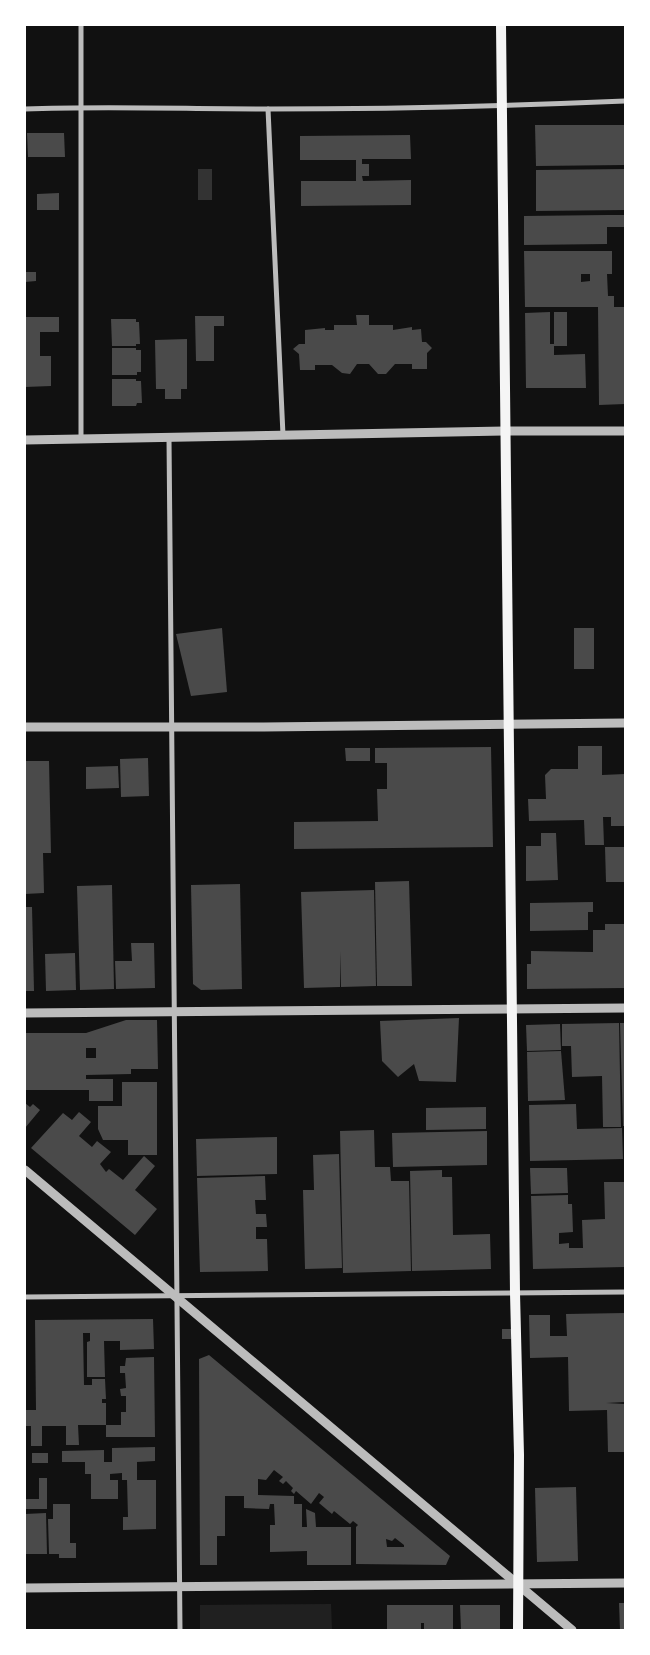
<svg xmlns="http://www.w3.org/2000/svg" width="650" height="1655" viewBox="0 0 650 1655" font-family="Lato,sans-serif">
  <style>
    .green { fill: #202020 }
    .water { fill: #333 }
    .building { fill: #4a4a4a; fill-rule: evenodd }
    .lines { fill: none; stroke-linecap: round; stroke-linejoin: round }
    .minor { stroke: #bcbcbc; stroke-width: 5 }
    .tertiary { stroke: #bcbcbc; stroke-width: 9 }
    .secondary { stroke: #f5f5f5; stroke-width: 10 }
  </style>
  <rect width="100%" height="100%" fill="#111"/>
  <polygon class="green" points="331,1604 332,1630 200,1630 200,1605"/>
  <rect class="water" x="198" y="169" width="14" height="31"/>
  <g class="building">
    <polygon points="535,125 625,125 625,165 536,166"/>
    <polygon points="27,133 64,133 65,157 28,157"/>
    <polygon points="410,135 411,159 362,159 362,164 369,164 369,176 362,176 363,181 411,180 411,205 301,206 301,181 356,181 356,160 300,160 300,136"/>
    <polygon points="625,169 625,210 536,211 536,170"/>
    <polygon points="59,193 59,210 37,210 37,194"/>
    <polygon points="607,215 625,215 625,227 607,227 607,244 524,245 524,216"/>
    <path d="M524,251H612V274H607L608,296H614V307H625V404L599,405L598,307H525ZM581,274H590V281L581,282Z"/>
    <polygon points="25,272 36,272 36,281 25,282"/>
    <polygon points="550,312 550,344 554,344 554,312 567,312 567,346 554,346 554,355 585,354 586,388 526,388 525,313"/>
    <polygon points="356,315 369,315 369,325 393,325 393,330 412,327 412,330 421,329 422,342 426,342 432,348 427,353 427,369 412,369 412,364 395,364 386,374 378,374 369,364 357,364 350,374 342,373 332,365 315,365 315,370 300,370 299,354 293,349 299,344 305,344 305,330 325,328 325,330 334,330 334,325 357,325"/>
    <polygon points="195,316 224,316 224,326 214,326 214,361 196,361"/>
    <polygon points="25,317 59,317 59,332 40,332 40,356 51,356 51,386 25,387"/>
    <polygon points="111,319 136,319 136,322 139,322 140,344 136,344 136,346 112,346"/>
    <polygon points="187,339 187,389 181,389 181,399 165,399 165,389 156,389 155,340"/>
    <polygon points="112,348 136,348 136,350 141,350 141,372 137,372 137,375 112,375"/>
    <polygon points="112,379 136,379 136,381 141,381 142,403 137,403 136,406 112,406"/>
    <polygon points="222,628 227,692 191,696 176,634"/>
    <rect x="574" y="628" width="20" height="41"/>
    <polygon points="578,746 602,746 602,775 625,774 625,826 611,826 611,817 603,817 604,845 585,845 584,820 529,821 528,799 546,799 545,775 551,769 578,769"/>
    <polygon points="491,747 493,847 294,849 294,822 378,821 377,789 387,789 387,763 375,763 375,748"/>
    <polygon points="345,748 370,748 370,761 346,761"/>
    <polygon points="148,758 149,796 121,797 120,759"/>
    <polygon points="25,761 49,761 51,853 43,853 44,893 25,894"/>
    <polygon points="118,766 119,788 86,789 86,767"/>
    <polygon points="541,833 556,833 558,880 526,881 526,846 541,846"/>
    <polygon points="605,847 625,847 625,882 606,882"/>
    <polygon points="409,881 412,986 377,986 375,882"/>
    <polygon points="240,884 242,989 201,990 193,984 191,885"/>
    <polygon points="112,885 114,989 80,990 77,886"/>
    <polygon points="374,890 376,986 341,987 340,951 340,987 304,988 301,892"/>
    <polygon points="593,902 593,912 588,912 588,930 530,931 530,903"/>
    <polygon points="25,907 32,907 34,991 25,991"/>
    <polygon points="605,924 625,924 625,988 527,989 527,964 531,964 531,951 593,952 593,930 605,930"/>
    <polygon points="131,943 154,943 155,988 116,989 115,961 132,961"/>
    <polygon points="75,953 76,990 46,991 45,954"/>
    <polygon points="459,1018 456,1082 419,1081 414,1064 398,1077 382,1061 380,1021"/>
    <path d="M126,1020H157L158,1069H131V1074L86,1075V1079H113V1101H89V1090H25V1033H86ZM86,1048H96V1058H86Z"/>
    <polygon points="619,1023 621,1127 603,1127 602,1076 572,1077 571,1046 562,1046 562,1024"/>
    <polygon points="620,1023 625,1023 625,1126 623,1126"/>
    <polygon points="560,1024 561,1050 527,1051 526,1025"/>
    <polygon points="561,1051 565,1100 528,1101 527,1052"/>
    <polygon points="122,1082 157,1082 157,1155 128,1155 128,1140 103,1140 98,1129 98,1106 122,1106"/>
    <polygon points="25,1103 30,1107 33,1104 40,1110 25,1128"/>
    <polygon points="576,1104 577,1129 622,1128 623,1159 530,1161 529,1105"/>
    <polygon points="486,1107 486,1129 426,1130 426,1108"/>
    <polygon points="79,1112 91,1122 79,1136 92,1147 97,1141 111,1152 100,1164 106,1172 109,1169 123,1180 144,1156 155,1166 135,1190 157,1209 135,1235 31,1148 63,1113 72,1120"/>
    <polygon points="374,1130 375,1167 390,1167 391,1181 409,1181 411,1271 343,1273 340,1131"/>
    <polygon points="487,1131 487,1165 393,1167 392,1133"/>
    <polygon points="277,1137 277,1174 197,1176 196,1139"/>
    <polygon points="339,1154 342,1268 305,1269 303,1190 314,1190 313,1155"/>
    <polygon points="530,1168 567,1168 568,1193 531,1194"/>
    <polygon points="442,1170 442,1177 452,1177 453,1235 490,1234 491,1269 412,1271 410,1171"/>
    <polygon points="265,1176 266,1200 255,1200 256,1214 266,1214 267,1227 256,1227 256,1239 267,1239 268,1271 200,1272 197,1178"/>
    <polygon points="604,1182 625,1182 625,1267 533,1269 531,1196 568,1195 568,1204 572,1204 573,1232 559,1233 559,1244 569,1243 569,1248 583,1248 582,1220 605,1219"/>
    <polygon points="625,1313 625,1402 606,1403 625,1404 625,1452 608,1452 607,1410 569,1411 568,1357 530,1358 529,1315 550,1315 550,1336 567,1336 566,1314"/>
    <polygon points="153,1319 154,1349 120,1350 120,1341 104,1341 105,1377 87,1377 87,1342 90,1341 90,1333 83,1333 84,1385 92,1385 92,1379 105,1379 106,1399 102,1399 102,1403 106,1403 106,1425 78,1425 79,1445 66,1445 66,1426 42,1426 42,1446 31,1446 31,1426 25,1426 25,1410 36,1410 35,1320"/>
    <rect x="502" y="1329" width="9" height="10"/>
    <path d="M209,1355L450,1556L446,1565L356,1564V1527L358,1525L353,1521L350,1524L334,1511L332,1514L319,1503L324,1497L319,1493L311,1504L296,1491L294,1494L291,1491L293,1488L286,1481L283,1484L279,1481L283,1477L274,1470L266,1480L258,1479V1495L294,1496V1504H302V1527H307L306,1509L315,1513L316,1527H351V1565H307V1551L270,1552V1525H275L274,1504H270L269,1509L244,1508V1496H225V1536H217V1565H200L199,1359ZM395,1538L404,1545V1547H387L386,1539L392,1541Z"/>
    <polygon points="154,1357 155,1437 106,1437 106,1425 121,1425 121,1412 126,1412 126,1396 121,1396 120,1389 126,1388 125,1373 120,1373 120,1366 125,1366 126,1358"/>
    <polygon points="155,1447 155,1461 137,1462 137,1480 156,1480 156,1529 123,1530 123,1517 128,1517 127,1480 122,1480 122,1473 110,1474 110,1480 118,1480 118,1499 91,1499 91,1474 85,1474 85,1462 62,1462 62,1451 104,1450 104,1462 112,1462 112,1448"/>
    <rect x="32" y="1453" width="16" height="10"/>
    <polygon points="39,1478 47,1478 47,1509 25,1509 25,1499 39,1499"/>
    <polygon points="576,1487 578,1561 537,1562 535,1488"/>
    <polygon points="53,1504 70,1504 70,1543 76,1543 76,1558 59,1558 59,1554 49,1554 48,1519 53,1519"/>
    <polygon points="46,1513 47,1554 25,1554 25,1514"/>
    <polygon points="619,1603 625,1603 625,1630 620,1630"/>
    <polygon points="387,1605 453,1605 453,1630 424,1630 424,1623 421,1623 421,1630 387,1630"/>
    <polygon points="460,1605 500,1605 500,1630 461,1630"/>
  </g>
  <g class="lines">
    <g class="minor">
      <path d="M25,109C106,106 186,109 267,109C386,109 506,106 625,101"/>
      <polyline points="268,109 283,435"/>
      <polyline points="169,438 180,1630"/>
      <polyline points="81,439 81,25"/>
      <polyline points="25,1297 625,1292"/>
    </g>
    <g class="tertiary">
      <polyline points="25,440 504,431 625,431"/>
      <polyline points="25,727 264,727 625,723"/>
      <polyline points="25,1013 625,1008"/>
      <polyline points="25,1170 572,1630"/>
      <polyline points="25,1588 625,1583"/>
    </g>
    <polyline class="secondary" points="501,25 515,1293 519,1455 518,1630"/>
  </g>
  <rect width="650" height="1655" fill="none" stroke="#ffffff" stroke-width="52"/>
</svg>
